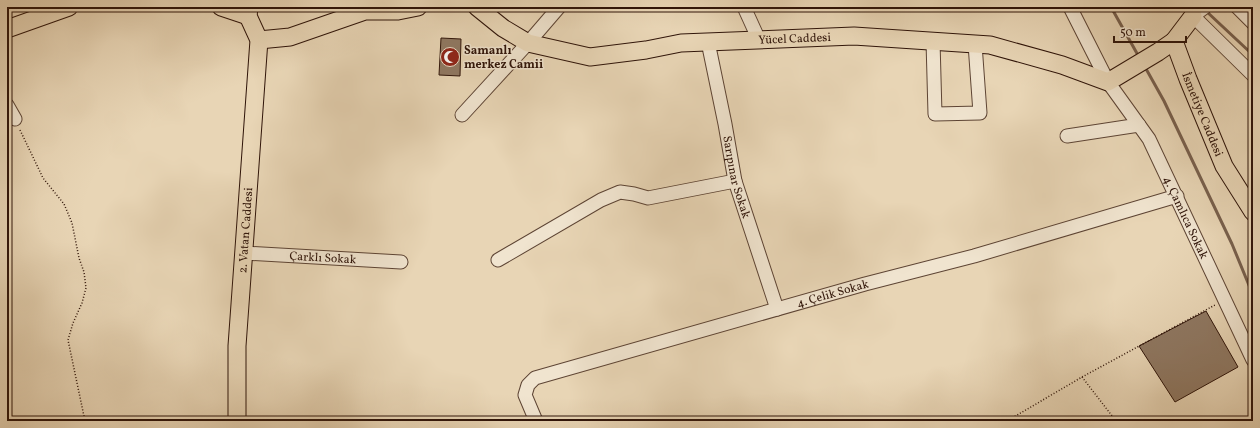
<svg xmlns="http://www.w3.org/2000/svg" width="1260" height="428" viewBox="0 0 1260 428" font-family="Vollkorn,serif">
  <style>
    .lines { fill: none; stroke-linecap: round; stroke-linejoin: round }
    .stream { stroke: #78604d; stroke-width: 3 }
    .building { fill: #8f7862; stroke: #2f1409 }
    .minor-casing { stroke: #5d4434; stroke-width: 15 }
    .major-casing { stroke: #2f1409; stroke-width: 19 }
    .path { stroke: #2f1409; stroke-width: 1.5; stroke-dasharray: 1 2; stroke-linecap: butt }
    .minor { stroke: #f0e4cf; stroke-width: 13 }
    .major { stroke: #e8d5b5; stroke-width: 17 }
    .labels { text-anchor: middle; stroke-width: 3; stroke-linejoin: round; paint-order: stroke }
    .street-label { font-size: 12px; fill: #2f1409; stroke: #f0e4cf }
    .poi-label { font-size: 12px; font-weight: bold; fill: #2f1409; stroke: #f0e4cf; text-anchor: start }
  </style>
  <rect width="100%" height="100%" fill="#e8d5b5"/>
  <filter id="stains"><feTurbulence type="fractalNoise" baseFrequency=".005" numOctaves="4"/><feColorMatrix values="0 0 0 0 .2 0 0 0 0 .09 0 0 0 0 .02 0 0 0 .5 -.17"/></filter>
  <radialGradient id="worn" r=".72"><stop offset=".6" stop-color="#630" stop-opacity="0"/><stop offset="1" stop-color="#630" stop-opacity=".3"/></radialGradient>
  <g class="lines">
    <g class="stream">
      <polyline points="1111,7 1139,57"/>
      <polyline points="1206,11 1253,55"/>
      <polyline points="1145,67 1164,101 1232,244 1253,295"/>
    </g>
  </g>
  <g class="building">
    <polygon points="441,38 461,39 460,76 439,75"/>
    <polygon points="1206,311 1238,367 1175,402 1139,346"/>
  </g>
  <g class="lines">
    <g class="minor-casing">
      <g id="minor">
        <polyline points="744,7 759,40"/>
        <path id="s1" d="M1070,7L1108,82L1149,139L1253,360"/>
        <polyline points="1205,7 1193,16 1253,75"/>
        <polyline points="1237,7 1253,23"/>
        <polyline points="933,41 935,114 980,113 975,44"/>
        <path id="s2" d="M708,42L725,124L735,181L777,309"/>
        <polyline points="7,105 15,119"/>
        <polyline points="462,115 528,43 559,7"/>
        <polyline points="1067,136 1139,125"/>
        <path id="s3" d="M244,253L401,262"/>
        <polyline points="498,260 601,200 620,192 634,194 648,198 735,181"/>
        <path id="s4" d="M536,421L525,395L528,385L535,378L865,284L974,256L1177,196"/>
      </g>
    </g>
    <g class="major-casing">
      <g id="major">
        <polyline points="221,7 248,16"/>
        <path id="s5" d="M477,7L503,28L528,43L590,57L646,50L681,43L854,36L990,45L1062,65L1108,82L1158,52L1174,41"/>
        <path id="s6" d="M1193,16L1174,41L1188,79L1224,166L1253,212"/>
        <polyline points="7,29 69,7"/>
        <polyline points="259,40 290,37 365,11 398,11 418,7"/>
        <path id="s7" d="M237,421V346L259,40L248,16L249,7"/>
      </g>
    </g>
    <g class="path">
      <polyline points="20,130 43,178 64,204 72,223 79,258 84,272 86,288 82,303 73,323 68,340 85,421"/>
      <polyline points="1082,377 1116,421"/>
      <polyline points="1007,421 1082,377 1215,305"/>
    </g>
    <use href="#minor" class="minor"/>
    <use href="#major" class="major"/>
  </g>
  <defs>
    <g id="mosque-disc" transform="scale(1)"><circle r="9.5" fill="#8f2418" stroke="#f0e4cf"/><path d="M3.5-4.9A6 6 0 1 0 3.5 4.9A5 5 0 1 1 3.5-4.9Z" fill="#fff"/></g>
  </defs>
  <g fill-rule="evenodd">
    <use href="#mosque-disc" x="450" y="57"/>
  </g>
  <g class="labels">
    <g class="street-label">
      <text dy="4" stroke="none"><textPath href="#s5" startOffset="332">Yücel Caddesi</textPath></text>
      <text dy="4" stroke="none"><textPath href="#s6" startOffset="110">İsmetiye Caddesi</textPath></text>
      <text dy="4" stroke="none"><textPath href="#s2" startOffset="138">Sarıpınar Sokak</textPath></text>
      <text dy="4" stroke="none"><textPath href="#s1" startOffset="241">4. Çamlıca Sokak</textPath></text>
      <text dy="4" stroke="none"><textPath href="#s7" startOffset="191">2. Vatan Caddesi</textPath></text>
      <text dy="4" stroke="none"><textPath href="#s3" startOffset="79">Çarklı Sokak</textPath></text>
      <text dy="4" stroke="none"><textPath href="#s4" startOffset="358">4. Çelik Sokak</textPath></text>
    </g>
    <g class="poi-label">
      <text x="464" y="54">Samanlı<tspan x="464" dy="14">merkez Camii</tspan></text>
    </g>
  </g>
  <rect width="1260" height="428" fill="none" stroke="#e8d5b5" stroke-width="24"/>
  <rect x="8" y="8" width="1244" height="412" fill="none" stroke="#2f1409" stroke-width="2"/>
  <rect x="12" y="12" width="1236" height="404" fill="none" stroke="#2f1409"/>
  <path d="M1114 36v6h72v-6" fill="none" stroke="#2f1409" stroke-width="2"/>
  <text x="1120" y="36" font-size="12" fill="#2f1409" stroke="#f0e4cf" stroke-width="3" paint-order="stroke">50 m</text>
  <rect width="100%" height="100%" filter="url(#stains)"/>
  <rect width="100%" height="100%" fill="url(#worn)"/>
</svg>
